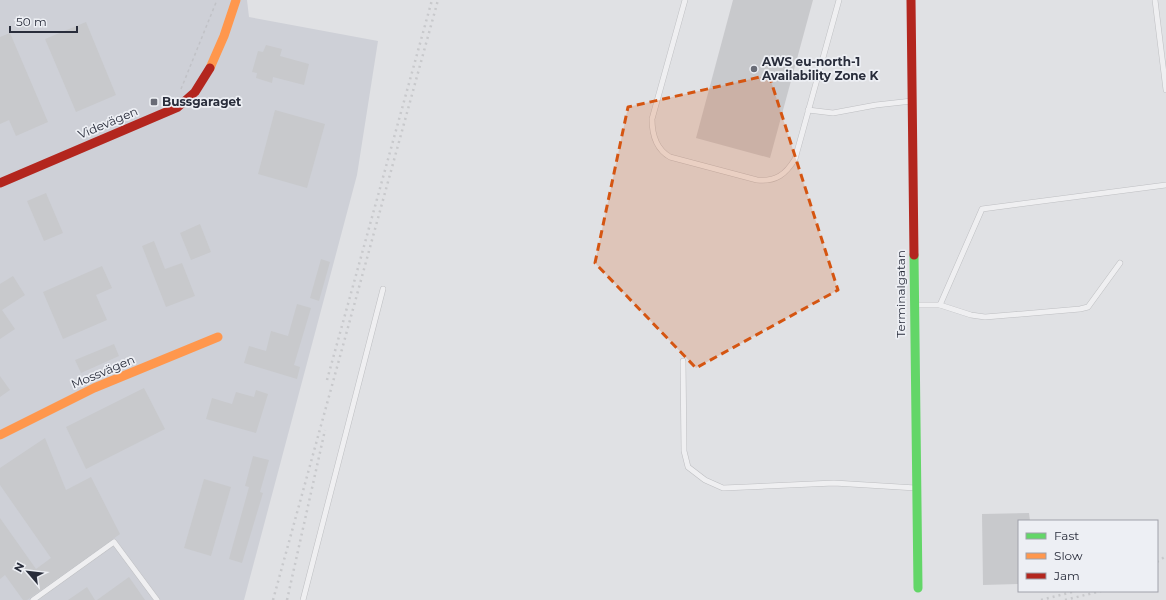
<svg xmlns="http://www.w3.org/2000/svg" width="1166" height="600" viewBox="0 0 1166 600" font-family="Montserrat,sans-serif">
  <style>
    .built { fill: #ced0d7 }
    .building { fill: #c8c9cc }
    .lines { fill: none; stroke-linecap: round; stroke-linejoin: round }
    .lane-casing { stroke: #bebfc2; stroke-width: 6 }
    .path { stroke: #c1c2c7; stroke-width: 1.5; stroke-dasharray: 3 3; stroke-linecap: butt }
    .lane { stroke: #efeff1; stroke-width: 5 }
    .fast { stroke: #63d668; stroke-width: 9 }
    .slow { stroke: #ff974d; stroke-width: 9 }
    .jam { stroke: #b3261e; stroke-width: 9 }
    .rail { stroke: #c8c9cc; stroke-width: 2.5; stroke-dasharray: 2 4; stroke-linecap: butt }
    .marked { fill: #d55511; fill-opacity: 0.2; stroke: #d55511; stroke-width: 3; stroke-dasharray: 8 5; stroke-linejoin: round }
    .poi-dot { fill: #696c76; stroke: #edeff4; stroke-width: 1.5 }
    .labels { text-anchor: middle; stroke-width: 3.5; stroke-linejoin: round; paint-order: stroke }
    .poi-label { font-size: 12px; font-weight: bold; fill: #292d3b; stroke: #edeff4; text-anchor: start }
    .street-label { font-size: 12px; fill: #292d3b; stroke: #edeff4 }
  </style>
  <rect width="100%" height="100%" fill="#e0e1e4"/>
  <polygon class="built" points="0,0 247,0 249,17 378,41 357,175 244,600 0,600"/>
  <g class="building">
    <polygon points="733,0 813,0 770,158 696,138"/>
    <polygon points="86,22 116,95 76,112 45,39"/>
    <polygon points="10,33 48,122 16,136 9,120 0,124 0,37"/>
    <polygon points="266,45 282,49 280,56 309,64 304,85 273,77 272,83 256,78 257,73 252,72 258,51 263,52"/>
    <polygon points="275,110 325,124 307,188 258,174"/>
    <polygon points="46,193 63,233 44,241 27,201"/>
    <polygon points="200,224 211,252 191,260 180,233"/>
    <polygon points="154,241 165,269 182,263 195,296 166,307 142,246"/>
    <polygon points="321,259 330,262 319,301 310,298"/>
    <polygon points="102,266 112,288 96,295 107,320 63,339 43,292"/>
    <polygon points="13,276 25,295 2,310 15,329 0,339 0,284"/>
    <polygon points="297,304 311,308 294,365 300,367 297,379 244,363 249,346 266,351 271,331 288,336"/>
    <polygon points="114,344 119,356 81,373 75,360"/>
    <polygon points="0,376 10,390 0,397"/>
    <polygon points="144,388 165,429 86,469 66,427"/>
    <polygon points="256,390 268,394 256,433 206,419 212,398 232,404 236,392 254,397"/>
    <polygon points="45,438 66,490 91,477 120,534 27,600 23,600 5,575 0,579 0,518 36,569 51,558 0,485 0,468"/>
    <polygon points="253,456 269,460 260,492 263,493 242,563 229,559 249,487 245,486"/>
    <polygon points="204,479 231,487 211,556 184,548"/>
    <polygon points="1029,513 1030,521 1019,521 1019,584 983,585 982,514"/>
    <polygon points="129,577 145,600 97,600"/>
    <polygon points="87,587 95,600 68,600"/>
  </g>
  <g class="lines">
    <g class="lane-casing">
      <g id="lane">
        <path d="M685,0L652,119C652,135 656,149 670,157L757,180C776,182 786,174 795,159L839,0"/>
        <polyline points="1155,0 1166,90"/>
        <polyline points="808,110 833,113 876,105 912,101"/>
        <polyline points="915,305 940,305 971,315 985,317 1080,309 1088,307 1120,263"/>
        <polyline points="940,305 982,209 1166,185"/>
        <polyline points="683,361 684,451 688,467 705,480 723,488 834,483 916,488"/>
        <polyline points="33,600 114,542 157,600"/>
        <polyline points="303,600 383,289"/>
      </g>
    </g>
    <polyline class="path" points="181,89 217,0"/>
    <use href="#lane" class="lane"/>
    <polyline class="fast" points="914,255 918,588"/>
    <g class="slow">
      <polyline points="210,68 224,36 236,0"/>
      <polyline points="0,435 94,388 218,337"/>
    </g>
    <g class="jam">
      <polyline points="911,0 914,255"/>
      <polyline points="0,183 178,107 195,92 210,68"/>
    </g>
    <g class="rail">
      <polyline points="327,380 432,0"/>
      <polyline points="1157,562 1166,556"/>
      <polyline points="273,600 438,0"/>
      <polyline points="287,600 325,430"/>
      <polyline points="1041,600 1076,591"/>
      <polyline points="1065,600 1101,591"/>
    </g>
  </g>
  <path class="marked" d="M769,75L838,290L696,368L595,263L628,107Z"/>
  <g class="poi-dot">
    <circle cx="754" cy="69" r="4"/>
    <rect x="150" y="98" width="8" height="8" rx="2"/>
  </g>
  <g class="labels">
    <g class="poi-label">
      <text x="762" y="66">AWS eu-north-1<tspan x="762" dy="14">Availability Zone K</tspan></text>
      <text x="162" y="106">Bussgaraget</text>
    </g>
    <g class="street-label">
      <text transform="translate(108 123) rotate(-23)" y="4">Videvägen</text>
      <text transform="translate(901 294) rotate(-90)" y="4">Terminalgatan</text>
      <text transform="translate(103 372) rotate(-23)" y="4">Mossvägen</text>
    </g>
  </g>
  <rect x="1018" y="520" width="140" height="72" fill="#edeff4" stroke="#9fa1aa"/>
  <rect x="1026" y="533" width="20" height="6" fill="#63d668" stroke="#9fa1aa"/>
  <text x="1054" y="540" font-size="12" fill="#292d3b">Fast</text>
  <rect x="1026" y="553" width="20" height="6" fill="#ff974d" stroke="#9fa1aa"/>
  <text x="1054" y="560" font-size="12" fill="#292d3b">Slow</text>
  <rect x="1026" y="573" width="20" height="6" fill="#b3261e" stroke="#9fa1aa"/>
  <text x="1054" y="580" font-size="12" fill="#292d3b">Jam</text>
  <g transform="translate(28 572) rotate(298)" stroke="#edeff4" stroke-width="3" paint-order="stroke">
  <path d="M0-3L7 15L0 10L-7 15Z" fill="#292d3b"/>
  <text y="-6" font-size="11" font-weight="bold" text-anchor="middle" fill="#292d3b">N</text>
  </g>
  <path d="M10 26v6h67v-6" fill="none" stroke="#292d3b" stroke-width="2"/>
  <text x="16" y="26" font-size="12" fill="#292d3b" stroke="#edeff4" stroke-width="3" paint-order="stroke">50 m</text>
</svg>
